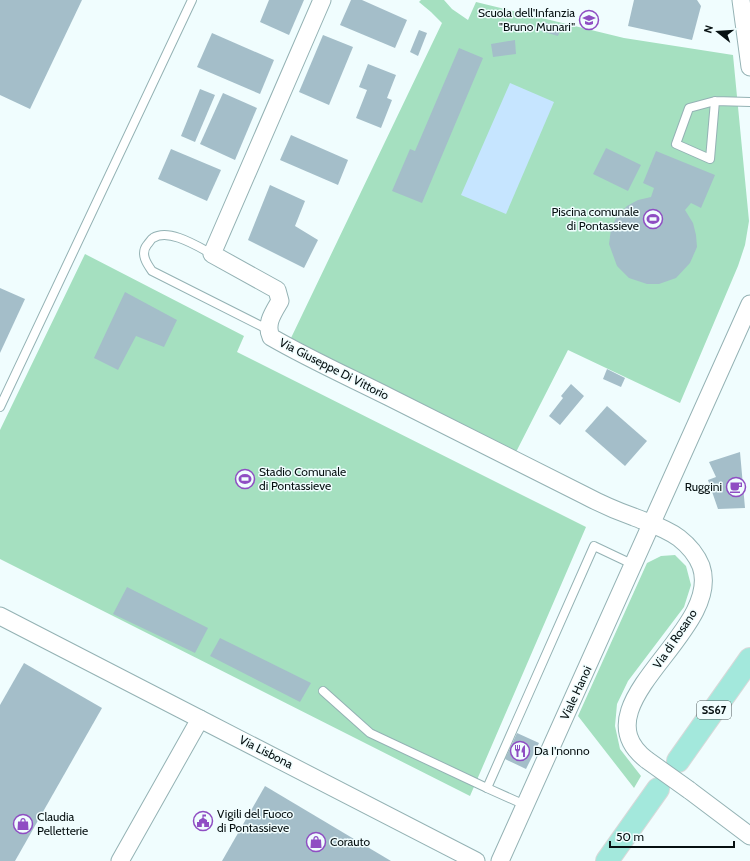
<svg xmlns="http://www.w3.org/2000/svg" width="750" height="861" viewBox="0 0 750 861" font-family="Cabin,sans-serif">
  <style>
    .green { fill: #a5e0c0 }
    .water { fill: #c6e5ff }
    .building { fill: #a4bec9 }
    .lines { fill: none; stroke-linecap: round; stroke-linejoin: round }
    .lane-casing { stroke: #94b2b4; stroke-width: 10 }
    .street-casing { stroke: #94b2b4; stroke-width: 19 }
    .primary-casing { stroke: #d7d9d9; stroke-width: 24 }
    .lane { stroke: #fff; stroke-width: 8 }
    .street { stroke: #fff; stroke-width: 17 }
    .primary { stroke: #a3e8dc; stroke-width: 22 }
    .street-bridge-casing { stroke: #94b2b4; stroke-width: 19; stroke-linecap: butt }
    .street-bridge { stroke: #fff; stroke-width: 17 }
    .labels { text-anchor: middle; stroke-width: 3; stroke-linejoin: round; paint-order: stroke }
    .shield { fill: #f0fdfe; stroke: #4c5758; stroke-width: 1 }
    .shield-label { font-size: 11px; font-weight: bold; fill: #061011 }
    .poi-label { font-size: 12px; fill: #061011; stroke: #f0fdfe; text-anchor: start }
    .street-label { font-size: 12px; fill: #061011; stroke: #f0fdfe }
  </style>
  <rect width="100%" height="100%" fill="#f0fdfe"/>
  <g class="green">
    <polygon points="421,0 444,0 452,9 468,20 476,2 624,38 733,55 749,221 745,245 738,266 680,403 568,350 515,454 291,338 442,23 431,12 419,2"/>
    <polygon points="85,254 244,336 237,352 586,527 470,796 0,559 0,430"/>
    <polygon points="675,555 686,566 691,585 684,607 628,681 617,704 615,726 620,749 641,776 634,788 578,716 647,563 661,556"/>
  </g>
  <polygon class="water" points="510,83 554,102 506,214 461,195"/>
  <g class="building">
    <polygon points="0,0 82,0 30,109 0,95"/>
    <polygon points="269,0 304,0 289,35 260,22"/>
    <polygon points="351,0 362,0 407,20 395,48 340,25"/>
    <polygon points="634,0 697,0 701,6 692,40 628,26"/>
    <polygon points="543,22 561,27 558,36 541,31"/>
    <polygon points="419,30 427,33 418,56 410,52"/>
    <polygon points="212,33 274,60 260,94 197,67"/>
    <polygon points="323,35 353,47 329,105 299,92"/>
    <polygon points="515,40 516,54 493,57 491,44"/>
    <polygon points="459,48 483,58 422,203 392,191 410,149 415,151"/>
    <polygon points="368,64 396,75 387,98 392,100 381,128 356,118 367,90 359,87"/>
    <polygon points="200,89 215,95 195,142 181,136"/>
    <polygon points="223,93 257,108 235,160 200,144"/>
    <polygon points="291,135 348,160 338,185 280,160"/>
    <polygon points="606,148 641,165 628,191 593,174"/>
    <polygon points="171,149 221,170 207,201 158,179"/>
    <polygon points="656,151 715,175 701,208 691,203 685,210 693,223 696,235 697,247 690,263 676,278 659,284 647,284 629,278 617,266 609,244 611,229 617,216 627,206 638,200 651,197 654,188 643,183"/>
    <polygon points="270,185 305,201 295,226 318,240 304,268 248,240"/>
    <polygon points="0,288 25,299 0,353"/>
    <polygon points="125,292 177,320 164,347 136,336 118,370 94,358"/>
    <polygon points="607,369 625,378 621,387 603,379"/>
    <polygon points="571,384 584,396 560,425 549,416 563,398 561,396"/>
    <polygon points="607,406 647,441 625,466 585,431"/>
    <polygon points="740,452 745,508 718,509 708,480 716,477 709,462"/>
    <polygon points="127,587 208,628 195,653 113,614"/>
    <polygon points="220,638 311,683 300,702 210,656"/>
    <polygon points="24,663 102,708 15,861 0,861 0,705"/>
    <polygon points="517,733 539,743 526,769 505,759"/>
    <polygon points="265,786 391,861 222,861"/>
  </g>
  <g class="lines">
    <g class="lane-casing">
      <g id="lane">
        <polyline points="715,101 710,159 676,144 689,108 715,101 750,102"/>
        <path d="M212,254C197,246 169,228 153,238C151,239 149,243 147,245C140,254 147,264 152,271L267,329"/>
        <polyline points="0,407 192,0"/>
        <polyline points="323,691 370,733 487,788"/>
        <polyline points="525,805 487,788 594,546 632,564"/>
      </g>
    </g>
    <g class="street-casing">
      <g id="street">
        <path d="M322,0L212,254L277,290L280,301C273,313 265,324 271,337C309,359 349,377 389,397C454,430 519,463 584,495C601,504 617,511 634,517C649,523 666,528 679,538C688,545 697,556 701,566C724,632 575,705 647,760"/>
        <polyline points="741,0 750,67"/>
        <polyline points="0,616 200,719"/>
        <polyline points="689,790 750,836"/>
        <polyline points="120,861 200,719 476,861"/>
        <polyline points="500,861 750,304"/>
      </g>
    </g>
    <g class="primary-casing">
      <g id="primary">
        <polyline points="678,761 750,659"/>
        <polyline points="607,861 658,789"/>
      </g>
    </g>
    <use href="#lane" class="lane"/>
    <use href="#street" class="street"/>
    <use href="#primary" class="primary"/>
    <g class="street-bridge-casing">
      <polyline id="street-bridge" points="647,760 689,790"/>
    </g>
    <use href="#street-bridge" class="street-bridge"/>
  </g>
  <defs>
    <g id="school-ring" transform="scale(1)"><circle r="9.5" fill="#f0fdfe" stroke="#8f4ec3" stroke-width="1.5"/><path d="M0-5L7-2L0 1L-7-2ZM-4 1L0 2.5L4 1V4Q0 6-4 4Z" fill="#8f4ec3"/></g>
    <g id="stadium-ring" transform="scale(1)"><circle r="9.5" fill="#f0fdfe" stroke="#8f4ec3" stroke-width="1.5"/><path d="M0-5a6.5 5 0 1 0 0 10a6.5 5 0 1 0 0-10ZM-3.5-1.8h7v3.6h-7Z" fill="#8f4ec3"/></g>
    <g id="cafe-ring" transform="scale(1)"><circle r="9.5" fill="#f0fdfe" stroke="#8f4ec3" stroke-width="1.5"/><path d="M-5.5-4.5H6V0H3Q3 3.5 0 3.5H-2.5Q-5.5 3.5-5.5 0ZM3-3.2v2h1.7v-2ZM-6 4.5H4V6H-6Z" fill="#8f4ec3"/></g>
    <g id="restaurant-ring" transform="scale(1)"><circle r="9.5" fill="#f0fdfe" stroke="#8f4ec3" stroke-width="1.5"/><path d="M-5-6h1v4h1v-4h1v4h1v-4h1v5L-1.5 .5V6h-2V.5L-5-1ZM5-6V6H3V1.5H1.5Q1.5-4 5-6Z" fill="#8f4ec3"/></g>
    <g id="civic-ring" transform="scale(1)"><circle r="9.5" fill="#f0fdfe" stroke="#8f4ec3" stroke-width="1.5"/><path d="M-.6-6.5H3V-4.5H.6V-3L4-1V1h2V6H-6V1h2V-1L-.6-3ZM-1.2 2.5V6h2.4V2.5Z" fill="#8f4ec3"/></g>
    <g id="shop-ring" transform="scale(1)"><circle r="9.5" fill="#f0fdfe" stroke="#8f4ec3" stroke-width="1.5"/><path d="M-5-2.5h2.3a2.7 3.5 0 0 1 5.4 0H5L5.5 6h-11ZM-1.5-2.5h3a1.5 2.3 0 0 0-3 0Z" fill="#8f4ec3"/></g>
  </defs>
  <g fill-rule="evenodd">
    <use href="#school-ring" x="589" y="20"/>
    <use href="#stadium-ring" x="653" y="219"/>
    <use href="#stadium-ring" x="245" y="479"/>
    <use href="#cafe-ring" x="736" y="487"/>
    <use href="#restaurant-ring" x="520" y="751"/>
    <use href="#civic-ring" x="203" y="821"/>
    <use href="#shop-ring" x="23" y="824"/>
    <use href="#shop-ring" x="316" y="842"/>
  </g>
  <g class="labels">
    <rect class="shield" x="697" y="701" width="34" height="18" rx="3"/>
    <g class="shield-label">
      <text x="714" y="714">SS67</text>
    </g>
    <g class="poi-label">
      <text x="575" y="17" text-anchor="end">Scuola dell'Infanzia<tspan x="575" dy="14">"Bruno Munari"</tspan></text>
      <text x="639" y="216" text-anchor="end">Piscina comunale<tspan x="639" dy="14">di Pontassieve</tspan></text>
      <text x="259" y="476">Stadio Comunale<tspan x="259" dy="14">di Pontassieve</tspan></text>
      <text x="722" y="491" text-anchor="end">Ruggini</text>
      <text x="534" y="755">Da I'nonno</text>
      <text x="217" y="818">Vigili del Fuoco<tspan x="217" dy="14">di Pontassieve</tspan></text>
      <text x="37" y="821">Claudia<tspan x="37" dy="14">Pelletterie</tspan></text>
      <text x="330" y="846">Corauto</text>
    </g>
    <g class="street-label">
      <text transform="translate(334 369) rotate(27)" y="4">Via Giuseppe Di Vittorio</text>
      <text transform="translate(675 639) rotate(-56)" y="4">Via di Rosano</text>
      <text transform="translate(576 693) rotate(-65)" y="4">Viale Hanoi</text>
      <text transform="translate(266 752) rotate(27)" y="4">Via Lisbona</text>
    </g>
  </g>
  <g transform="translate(718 32) rotate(287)" stroke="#f0fdfe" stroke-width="3" paint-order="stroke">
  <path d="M0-3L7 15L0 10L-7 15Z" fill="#061011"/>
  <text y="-6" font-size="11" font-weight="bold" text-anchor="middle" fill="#061011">N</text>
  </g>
  <path d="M610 841v6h124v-6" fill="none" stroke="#061011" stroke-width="2"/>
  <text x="616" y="841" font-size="12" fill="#061011" stroke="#f0fdfe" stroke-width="3" paint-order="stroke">50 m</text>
</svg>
